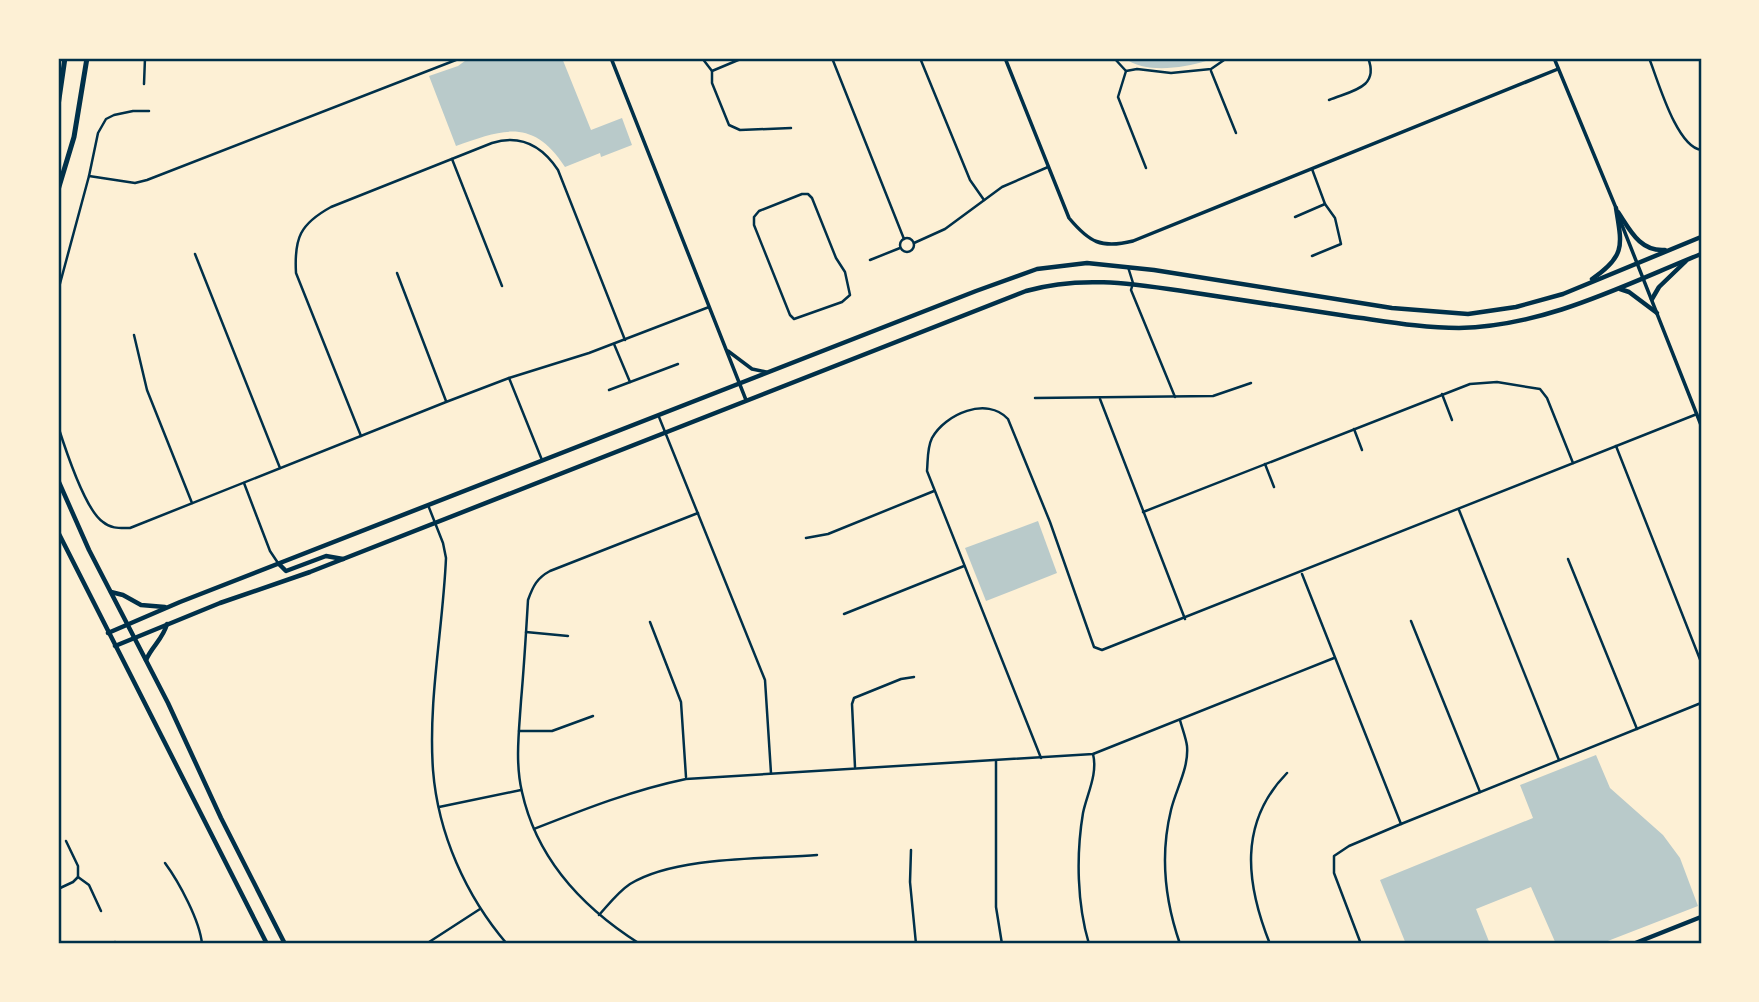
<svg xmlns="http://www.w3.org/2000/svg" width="1759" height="1002" viewBox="0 0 1759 1002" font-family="'Sofia Sans Condensed',sans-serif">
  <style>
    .green { fill: #b9caca }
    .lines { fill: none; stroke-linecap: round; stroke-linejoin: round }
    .minor { stroke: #003049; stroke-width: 2.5 }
    .tertiary { stroke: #003049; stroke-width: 3.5 }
    .secondary { stroke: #003049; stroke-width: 4.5 }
    .primary { stroke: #003049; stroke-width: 4.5 }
    .trunk { stroke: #003049; stroke-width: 5 }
    .neatline { fill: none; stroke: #003049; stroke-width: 2.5 }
  </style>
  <rect width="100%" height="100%" fill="#fdf0d5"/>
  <g class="green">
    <path d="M469,58H562L591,130L622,118L632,145L601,157L600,153L565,167C533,118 503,129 456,146L429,76L458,66Z"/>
    <path d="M1124,58H1205L1206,61C1182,68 1146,74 1124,58Z"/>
    <polygon points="1038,521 1057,573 986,601 965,548"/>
    <polygon points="1596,755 1610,788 1663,835 1680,858 1698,906 1600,944 1556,944 1531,887 1476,909 1490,944 1406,944 1380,880 1533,818 1520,785"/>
  </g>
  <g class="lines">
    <g class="minor">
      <polyline points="702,58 712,71"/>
      <polyline points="743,58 712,71 712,83 729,125 740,130 791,128"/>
      <polyline points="832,58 904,239"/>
      <polyline points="920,58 970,180 984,200"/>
      <polyline points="1114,58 1126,71 1137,69 1171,73 1211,69 1227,58"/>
      <path d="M1649,58C1658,80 1676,146 1701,150"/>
      <polyline points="1126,71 1118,97 1146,168"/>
      <polyline points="1211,71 1236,133"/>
      <polyline points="144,84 145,58"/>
      <path d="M1329,100C1351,91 1380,88 1368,58"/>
      <polyline points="452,159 502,286"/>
      <polyline points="1312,169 1325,204 1335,218 1341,244 1312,256"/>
      <polyline points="89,176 135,183 147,180 461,58"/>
      <polygon points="802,194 808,194 812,198 836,258 845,272 850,295 842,302 794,319 790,315 754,225 754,217 759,211"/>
      <polyline points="1295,217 1325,204"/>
      <circle cx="907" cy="245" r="7"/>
      <polyline points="914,243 945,229 1002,187 1048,167"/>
      <polyline points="195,254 280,468"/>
      <polyline points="870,260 900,248"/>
      <polyline points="1128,267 1133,283 1131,290 1175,397"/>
      <polyline points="397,273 446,401"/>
      <polyline points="58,291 89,176 98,133 106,119 114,115 133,111 149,111"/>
      <polyline points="134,335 147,390 192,503"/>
      <polyline points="614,344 630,382"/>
      <polyline points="509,378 542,460"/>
      <polyline points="609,390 678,364"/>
      <polyline points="1442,394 1452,420"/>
      <polyline points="1035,398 1213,396 1251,383"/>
      <polyline points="1100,399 1185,619"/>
      <polyline points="659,417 765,680 771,773"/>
      <path d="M58,426C65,448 85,510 103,522C111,529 120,528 130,528L446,402L509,378L589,353L709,307"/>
      <polyline points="1354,429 1362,450"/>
      <path d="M361,436L296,273C294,238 300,224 331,207L492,143C521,134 542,146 558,170L625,340"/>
      <polyline points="1616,446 1701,662"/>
      <polyline points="1265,464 1274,487"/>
      <polyline points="244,483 270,551 278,563"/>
      <path d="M428,505L443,543L446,558C443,628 428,700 433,770C438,834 466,896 507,944"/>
      <polyline points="1459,510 1559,760"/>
      <polyline points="1143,512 1470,384 1497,382 1540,389 1547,398 1573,463"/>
      <polyline points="806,538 828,534 934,491"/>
      <polyline points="1568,559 1637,729"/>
      <polyline points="1302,574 1401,824"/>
      <polyline points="844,614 964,566"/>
      <polyline points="1411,621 1480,792"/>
      <polyline points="650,622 681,702 686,777"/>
      <polyline points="526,632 568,636"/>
      <polyline points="519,731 552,731 593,716"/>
      <path d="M1041,758L927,471C928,460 927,448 932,438C945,414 987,396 1008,419L1050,522L1094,647L1102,650L1697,414"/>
      <polyline points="996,761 996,907 1002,944"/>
      <polyline points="855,767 852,704 854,698 901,679 914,677"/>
      <polyline points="439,807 521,790"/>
      <path d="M534,829C585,809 633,790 686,779L1093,754L1334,658"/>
      <polyline points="911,850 910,882 916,944"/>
      <path d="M165,863C179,882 200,921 202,944"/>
      <polyline points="78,877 89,885 101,911"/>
      <polyline points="58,889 73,882 78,877 78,866 66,841"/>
      <path d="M599,915C609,904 618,892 630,884C675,856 764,859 817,855"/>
      <polyline points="115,944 115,942"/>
      <polyline points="426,944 480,909"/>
      <path d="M640,944C583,908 537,860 522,792C515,763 519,731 521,701C524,667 526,634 528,600C533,586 537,578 550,571L698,513"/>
      <path d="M1089,944C1077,904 1076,855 1083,813C1087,794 1098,774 1093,754"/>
      <path d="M1180,944C1165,901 1160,855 1171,810C1176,789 1189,768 1187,746C1186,738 1182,728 1180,720"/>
      <path d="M1270,944C1246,884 1238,823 1287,773"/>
      <polyline points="1361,944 1334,873 1334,856 1349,846 1401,824 1701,703"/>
    </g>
    <g class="tertiary">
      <polyline points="611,58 746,400"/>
      <path d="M1005,58L1069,218C1089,242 1101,249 1133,241L1558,69"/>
      <polyline points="1554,58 1616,208"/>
      <polyline points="1618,215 1701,425"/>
      <polyline points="728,351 752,369 766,372"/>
    </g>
    <polyline class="secondary" points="1633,944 1701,917"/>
    <g class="primary">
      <path d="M1618,212C1630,230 1640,252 1665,250"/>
      <path d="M1592,279C1626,256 1622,245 1616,208"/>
      <polyline points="1620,289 1629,292 1657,313"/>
      <polyline points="1652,299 1659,287 1686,261"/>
      <polyline points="58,480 89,550 168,703 221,818 285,944"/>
      <polyline points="58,532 267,944"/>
      <polyline points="279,564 286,571 326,556 343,559"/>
      <polyline points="111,592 123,595 141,605 165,607"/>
      <polyline points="108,633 180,602 976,291 1037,269 1087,263 1154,270 1392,308 1468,314 1516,307 1563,294 1701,237"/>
      <path d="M115,646L220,603L310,572L1026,291C1081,275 1134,284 1189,292C1242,300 1295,308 1347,316C1384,321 1421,328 1459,328C1546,326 1622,286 1701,254"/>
      <path d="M146,660C152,646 163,639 167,624"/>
    </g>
    <g class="trunk">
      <polyline points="58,106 65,58"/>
      <polyline points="58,190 74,137 87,58"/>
    </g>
  </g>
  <rect width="1759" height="1002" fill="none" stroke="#fdf0d5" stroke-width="119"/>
  <rect x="60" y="60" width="1640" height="882" class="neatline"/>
</svg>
